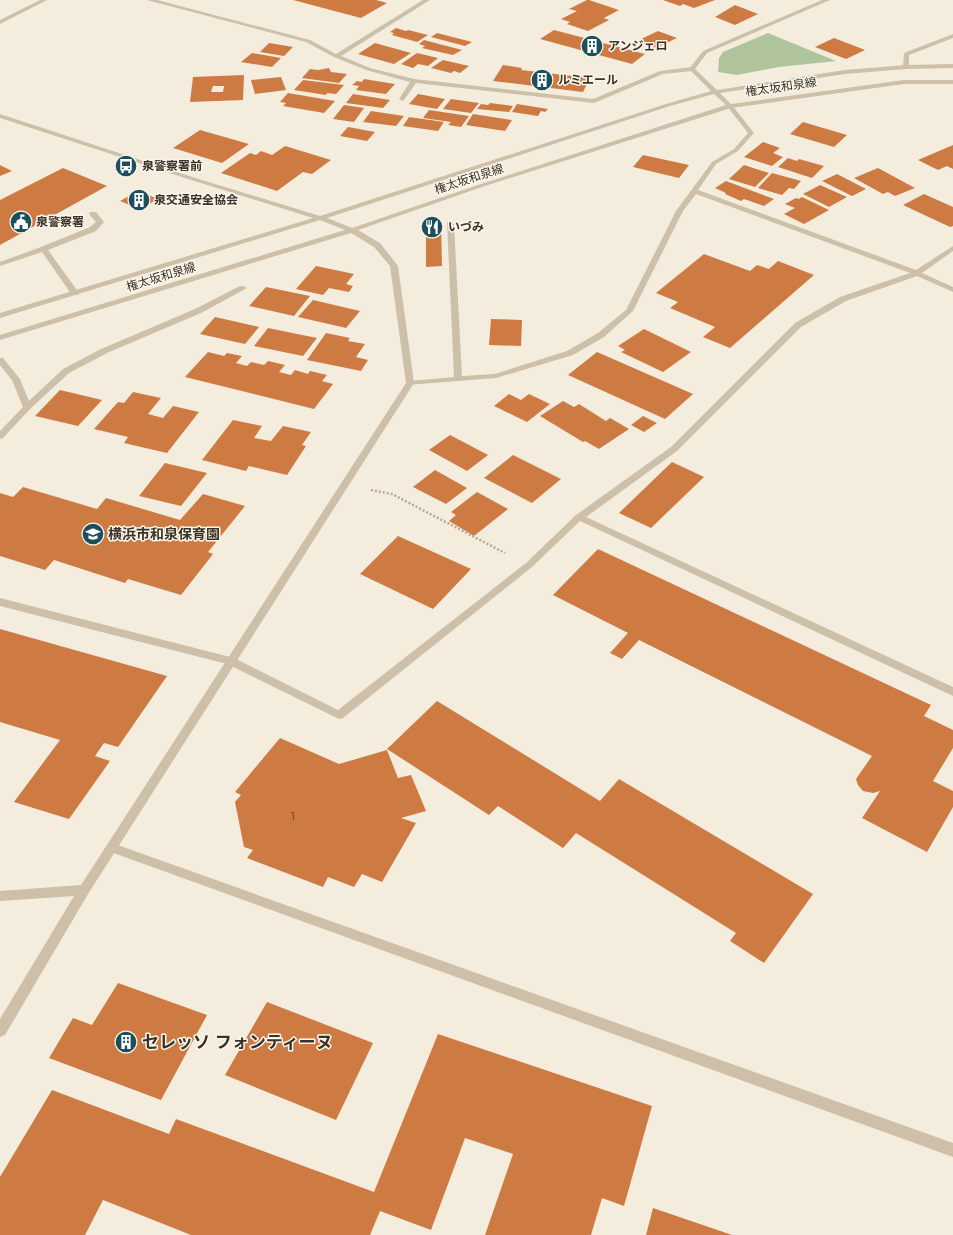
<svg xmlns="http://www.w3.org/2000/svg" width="953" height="1235" viewBox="0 0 953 1235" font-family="Montserrat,'Noto Sans JP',sans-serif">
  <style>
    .green { fill: #b0c49c }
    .building { fill: #cd7b43; fill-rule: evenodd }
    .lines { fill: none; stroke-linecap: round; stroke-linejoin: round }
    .path { stroke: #b9a992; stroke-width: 2.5; stroke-dasharray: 2 2; stroke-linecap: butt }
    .minor { fill: #cdbfa8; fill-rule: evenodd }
    .tertiary { fill: #cdbfa8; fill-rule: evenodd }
    .labels { text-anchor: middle; stroke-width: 3; stroke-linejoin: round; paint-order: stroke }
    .far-poi-label { font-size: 12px; font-weight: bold; fill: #3a3129; stroke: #fbf6ea; text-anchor: start }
    .far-street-label { font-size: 12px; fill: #3a3129; stroke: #fbf6ea }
    .number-label { font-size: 12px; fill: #5f4430 }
    .poi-label { font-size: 14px; font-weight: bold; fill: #3a3129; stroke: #fbf6ea; text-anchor: start }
    .near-poi-label { font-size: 17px; font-weight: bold; fill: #3a3129; stroke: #fbf6ea; text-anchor: start }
  </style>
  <rect width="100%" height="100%" fill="#f4edde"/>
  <polygon class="green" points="768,33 836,61 779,67 737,75 718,72 719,58 723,52"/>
  <g class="building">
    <polygon points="293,0 376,0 387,3 361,18"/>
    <polygon points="587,0 589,0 619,10 604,18 609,20 588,31 567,24 570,22 561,19 577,11 569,9"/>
    <polygon points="663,0 715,0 694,8 683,4 680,6"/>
    <polygon points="735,5 758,14 735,25 715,17"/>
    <polygon points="396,28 406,31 408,30 428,35 417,42 392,35 394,33 390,32"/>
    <polygon points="554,30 645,54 632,64 540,39"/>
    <polygon points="658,31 677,38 656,48 637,41"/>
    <polygon points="437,33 472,42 465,46 431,37"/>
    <polygon points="834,38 865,50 846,59 815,47"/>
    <polygon points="424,40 462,50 453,55 422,48 425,46 419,44"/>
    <polygon points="269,43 293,47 284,56 260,52"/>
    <polygon points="375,43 411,53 394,64 358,54"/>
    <polygon points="252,53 281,58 272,67 241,62"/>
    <polygon points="417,53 438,58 428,66 418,64 413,68 401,64"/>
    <polygon points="443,60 469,66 460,73 454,71 451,73 431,68"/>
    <polygon points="503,65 522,68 521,70 590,78 583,92 493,81"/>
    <polygon points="329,68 331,72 347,74 339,83 302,78 310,69 318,70"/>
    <path d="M244,75L243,100L190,102L193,77ZM213,86H224L223,92H211Z"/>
    <polygon points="281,77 286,90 255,94 251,80"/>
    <polygon points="364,79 395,84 386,94 356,90 359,86 352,85 357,81 362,82"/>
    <polygon points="303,80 344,85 336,94 327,93 326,95 294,90"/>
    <polygon points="288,93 335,101 324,113 283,106 286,103 280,102"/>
    <polygon points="353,94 390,100 383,108 346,103"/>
    <polygon points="418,94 445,99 437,109 409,104"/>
    <polygon points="451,99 479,103 471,113 443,109"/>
    <polygon points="490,103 513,106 509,112 477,109 481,104 488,105"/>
    <polygon points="517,104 548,109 545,112 541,111 538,116 512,112"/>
    <polygon points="344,105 364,108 354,122 333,119"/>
    <polygon points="429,110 469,116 461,127 448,125 451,122 423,118"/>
    <polygon points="371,111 404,116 396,126 363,122"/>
    <polygon points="473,114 512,120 505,131 466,125"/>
    <polygon points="409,117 444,122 438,131 403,126"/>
    <polygon points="803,122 847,135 834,147 790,134"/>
    <polygon points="348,127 375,132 367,141 340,136"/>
    <polygon points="200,130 249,144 222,163 173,148"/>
    <polygon points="763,142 780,148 773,153 783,157 772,166 744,157"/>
    <polygon points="953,145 953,169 947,166 938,170 918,160"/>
    <polygon points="285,146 331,160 312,174 303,172 277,191 221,173 250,153 256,155 261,151 272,155"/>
    <polygon points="643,155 689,165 679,178 633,167"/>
    <polygon points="788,158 797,161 799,159 824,166 812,178 778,167"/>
    <polygon points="0,165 12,171 0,176"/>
    <polygon points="744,165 769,173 755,187 729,179"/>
    <polygon points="63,168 107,186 0,245 0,200"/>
    <polygon points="878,168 915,188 895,196 888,192 883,194 854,178"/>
    <polygon points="772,173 801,181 794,189 789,188 782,195 758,188"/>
    <polygon points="837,174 866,189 852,196 822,181"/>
    <polygon points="726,181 774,199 764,206 744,199 741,201 725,194 726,193 715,188"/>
    <polygon points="820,185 847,197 829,207 803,194"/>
    <polygon points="138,191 158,199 140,209 120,201"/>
    <polygon points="924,194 953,207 953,226 950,227 903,205"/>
    <polygon points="802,197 829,210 804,224 784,214 795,208 785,204 796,198 799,199"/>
    <polygon points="426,222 441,222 442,266 426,267"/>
    <polygon points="704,254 750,271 757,265 769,269 778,261 814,275 730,348 703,337 715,327 670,308 678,302 656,293"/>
    <polygon points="316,266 354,274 346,284 353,286 349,292 329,288 323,295 296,289"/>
    <polygon points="266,287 310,296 294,316 249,306"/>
    <polygon points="313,300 360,311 346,328 298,317"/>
    <polygon points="215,317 259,327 245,344 200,334"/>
    <polygon points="491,319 522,320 521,346 489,345"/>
    <polygon points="268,328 317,338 303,356 254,346"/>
    <polygon points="644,329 691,352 663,372 621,352 625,350 618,346"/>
    <polygon points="326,333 350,338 348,341 365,344 356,357 368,360 361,371 307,360"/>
    <polygon points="208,352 224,356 227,353 242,356 236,363 247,366 251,362 264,365 268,361 285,365 279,372 291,375 295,370 308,374 310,371 327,375 322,381 333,384 314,409 185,377"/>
    <polygon points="597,352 693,394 665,419 568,375"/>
    <polygon points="60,390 102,400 78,426 35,416"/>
    <polygon points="133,392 161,398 148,414 163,418 173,406 199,412 167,453 124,443 128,437 94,429 118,402 124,403"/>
    <polygon points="509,394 521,400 529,394 550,404 527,422 494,406"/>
    <polygon points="563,401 574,407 579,404 606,421 610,418 629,429 599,449 585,441 583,442 540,416"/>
    <polygon points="643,416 657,423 644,432 631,425"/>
    <polygon points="233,420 262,426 254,438 271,441 283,426 311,432 302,445 306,446 287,475 249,466 246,471 202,460"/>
    <polygon points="450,435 488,455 467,471 429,450"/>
    <polygon points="513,455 561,479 532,503 484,478"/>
    <polygon points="672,462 704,477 651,528 619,513"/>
    <polygon points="165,463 207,473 181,506 139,496"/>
    <polygon points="435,470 467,488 446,504 413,487"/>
    <polygon points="23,487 97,509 106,498 180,520 203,494 245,506 208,552 213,554 181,595 128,579 125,583 54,560 45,570 0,556 0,493 13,497"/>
    <polygon points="477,492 508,509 474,536 449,521 456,515 451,512"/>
    <polygon points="398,536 471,569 433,609 360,574"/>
    <polygon points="598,549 931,705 924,716 953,730 953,748 933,781 953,791 953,807 927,852 862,818 880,791 873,793 863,791 858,785 856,779 872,756 639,640 622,659 610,653 628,633 553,595"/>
    <polygon points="0,629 167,676 118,747 104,743 95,756 110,761 69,819 14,802 60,740 0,722"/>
    <polygon points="437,701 600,801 619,779 813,894 764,963 730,941 736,933 576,833 563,848 498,806 489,815 387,749"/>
    <polygon points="280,738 339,764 387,750 398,778 411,775 426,811 401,818 416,823 382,882 362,874 354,887 328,877 323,887 247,858 253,850 244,847 235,802 241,795 235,792"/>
    <polygon points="118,983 207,1015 161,1100 49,1058 73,1018 92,1025"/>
    <polygon points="267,1002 373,1043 336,1120 225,1075"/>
    <polygon points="438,1034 652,1106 624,1206 602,1198 591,1235 485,1235 513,1154 465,1138 431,1230 380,1211 370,1235 191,1235 103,1200 85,1235 0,1235 0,1177 52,1090 169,1134 176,1119 374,1192"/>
    <polygon points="653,1208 732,1235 646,1235"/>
  </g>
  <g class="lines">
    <polyline class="path" points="371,490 392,494 505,553"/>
    <g class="minor">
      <polygon points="40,0 47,0 0,24 0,20"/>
      <polygon points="147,0 157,0 310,40 336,54 423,0 430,0 341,56 370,68 414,79 593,99 660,71 692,67 695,69 692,71 663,74 594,103 416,83 404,100 402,101 399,99 410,82 366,70 334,57 306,42"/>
      <polygon points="953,34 953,38 909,55 909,67 906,69 903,67 904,53"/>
      <polygon points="730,104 732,105 754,133 738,151 716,164 698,190 916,270 953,246 953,251 922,273 953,287 953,292 917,276 846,301 801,327 677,451 586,517 953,687 953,696 580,521 532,567 343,718 339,719 227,664 0,606 0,598 234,658 338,710 526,563 576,515 671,447 795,323 840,297 910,273 696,194 683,211 633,311 604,337 573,355 496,378 407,385 406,383 410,381 454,377 447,222 450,222 454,224 462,376 495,374 567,351 598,333 626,310 676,211 712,162 734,149 748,133 727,106"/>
      <polygon points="90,212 96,212 104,222 96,231 48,250 79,293 78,295 72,295 42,252 0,266 0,262 41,247 90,227 96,222 89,214"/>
      <polygon points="240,286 243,286 247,288 201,313 107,353 69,373 30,409 3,438 0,439 0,431 23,407 12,380 0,365 0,358 3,358 20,379 29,401 63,369 101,349 195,309"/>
      <polygon points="112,843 953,1143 953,1157 108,851 106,848 108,845"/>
    </g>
    <path class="tertiary" d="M822,0H830L707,53L695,69L717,90L845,70L906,65L953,64V68L906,69L845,74L720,93L731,104L904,80H953V84H904L731,108L482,187L358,230L380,243L398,266L414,383L88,894L5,1035L0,1037V1019L74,896L0,901V891L81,885L406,383L390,266L374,247L351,233L0,340V335L345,230L320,220L0,318V313L313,218L185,178L0,118V114L189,176L320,216L666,104L711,91L689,69L703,51ZM714,94L726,105L478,185L352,228L327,218L670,106Z"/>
  </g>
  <defs>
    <g id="building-disc" transform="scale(1.15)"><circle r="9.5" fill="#1c4f5e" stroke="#fbf6ea"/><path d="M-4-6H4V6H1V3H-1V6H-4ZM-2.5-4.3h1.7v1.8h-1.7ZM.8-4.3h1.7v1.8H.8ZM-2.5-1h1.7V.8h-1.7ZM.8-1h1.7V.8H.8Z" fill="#fff"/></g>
    <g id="bus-disc" transform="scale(1.15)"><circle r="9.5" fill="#1c4f5e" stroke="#fbf6ea"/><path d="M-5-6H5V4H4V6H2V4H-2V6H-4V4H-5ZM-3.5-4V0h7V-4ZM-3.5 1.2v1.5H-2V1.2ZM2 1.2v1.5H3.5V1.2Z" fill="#fff"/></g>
    <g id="civic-disc" transform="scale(1.15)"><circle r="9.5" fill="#1c4f5e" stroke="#fbf6ea"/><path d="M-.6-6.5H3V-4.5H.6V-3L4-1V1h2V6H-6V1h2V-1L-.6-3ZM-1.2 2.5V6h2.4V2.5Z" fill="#fff"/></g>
    <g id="restaurant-disc" transform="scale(1.15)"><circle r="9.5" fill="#1c4f5e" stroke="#fbf6ea"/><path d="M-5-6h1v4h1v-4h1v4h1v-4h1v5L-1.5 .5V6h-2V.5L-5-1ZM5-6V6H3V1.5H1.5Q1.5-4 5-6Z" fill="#fff"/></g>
    <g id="school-disc" transform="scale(1.15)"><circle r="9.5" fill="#1c4f5e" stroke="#fbf6ea"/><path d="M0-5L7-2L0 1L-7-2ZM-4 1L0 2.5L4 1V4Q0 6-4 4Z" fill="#fff"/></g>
  </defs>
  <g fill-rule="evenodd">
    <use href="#building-disc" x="592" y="46"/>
    <use href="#building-disc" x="542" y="80"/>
    <use href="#bus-disc" x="126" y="166"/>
    <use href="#building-disc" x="139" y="200"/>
    <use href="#civic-disc" x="21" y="222"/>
    <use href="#restaurant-disc" x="432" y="227"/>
    <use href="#school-disc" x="93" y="534"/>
    <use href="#building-disc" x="126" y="1042"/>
  </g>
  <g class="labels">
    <g class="far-poi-label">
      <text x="608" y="50">アンジェロ</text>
      <text x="558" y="84">ルミエール</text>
      <text x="142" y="170">泉警察署前</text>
      <text x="154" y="204">泉交通安全協会</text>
      <text x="36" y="226">泉警察署</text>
      <text x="448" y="231">いづみ</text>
    </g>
    <g class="far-street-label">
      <text transform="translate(781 87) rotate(-8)" y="4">権太坂和泉線</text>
      <text transform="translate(469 179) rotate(-18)" y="4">権太坂和泉線</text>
      <text transform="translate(161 277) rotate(-17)" y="4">権太坂和泉線</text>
    </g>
    <g class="number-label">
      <text x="293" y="820">1</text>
    </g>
    <g class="poi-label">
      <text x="108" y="539">横浜市和泉保育園</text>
    </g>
    <g class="near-poi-label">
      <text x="142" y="1048">セレッソ フォンティーヌ</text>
    </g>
  </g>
</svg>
